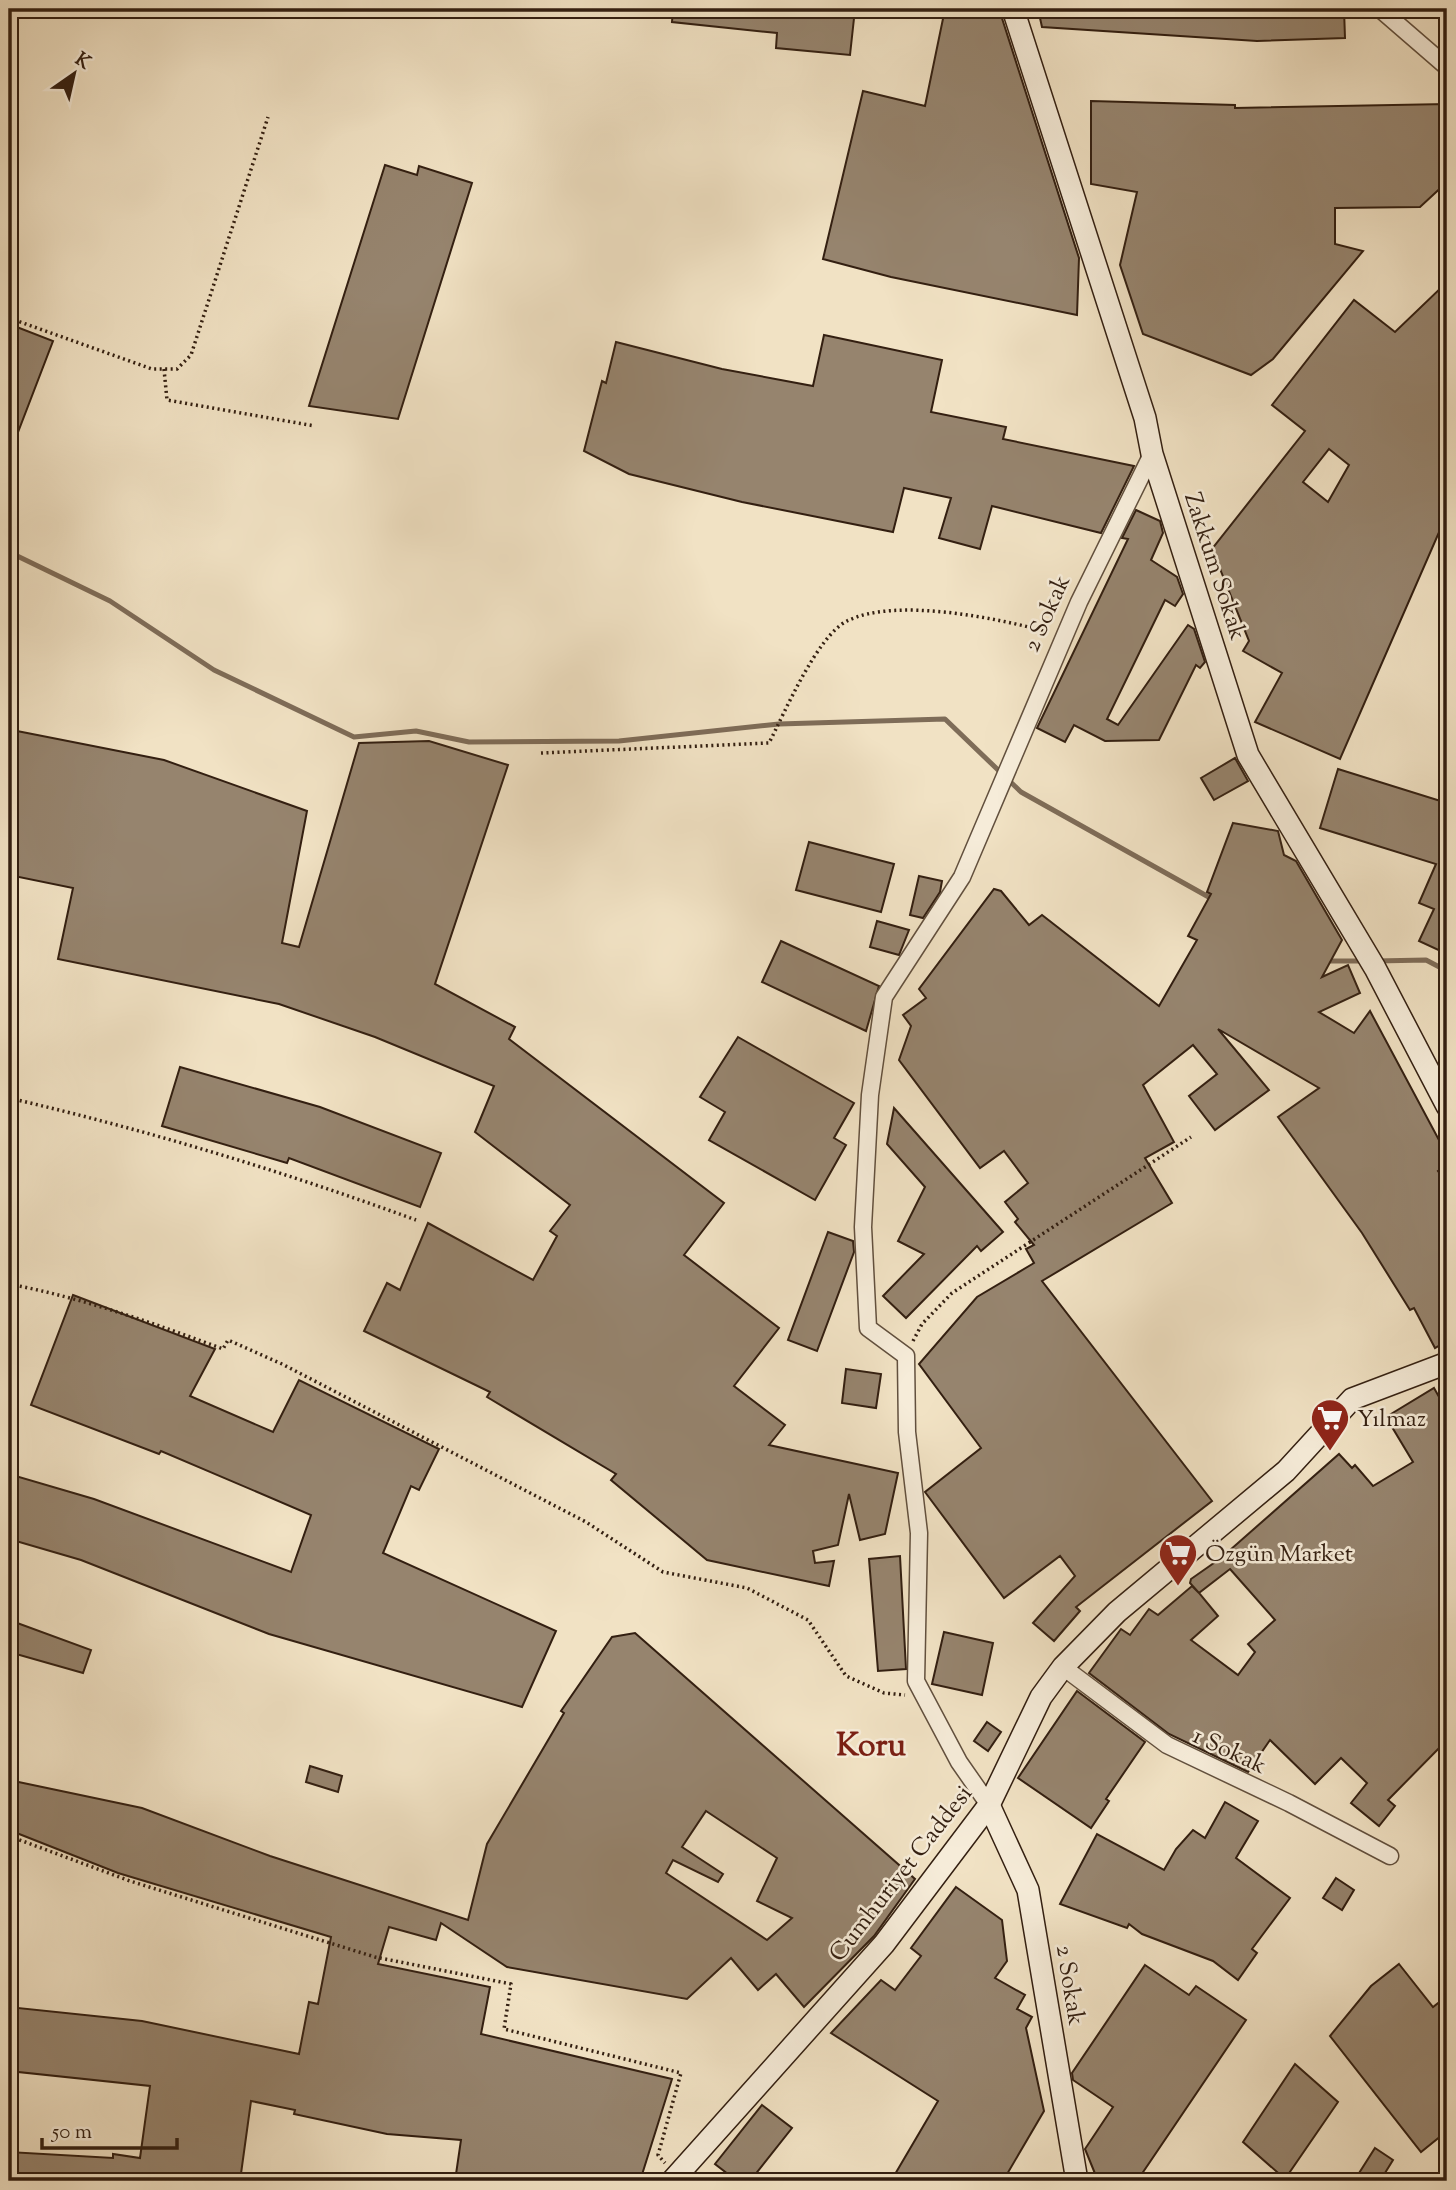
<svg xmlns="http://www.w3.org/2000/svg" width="1456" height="2190" viewBox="0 0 1456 2190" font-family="'Sorts Mill Goudy',serif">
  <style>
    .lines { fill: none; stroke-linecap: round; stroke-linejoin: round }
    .stream { stroke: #7e6c58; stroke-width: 5 }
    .building { fill: #96846e; stroke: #331f11; stroke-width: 2; fill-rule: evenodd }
    .street-casing { stroke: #62503e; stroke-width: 19 }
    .secondary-casing { stroke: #331f11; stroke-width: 24 }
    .path { stroke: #331f11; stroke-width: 3.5; stroke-dasharray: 2 3.5; stroke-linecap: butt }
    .street { stroke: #f6ecd9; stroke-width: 16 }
    .secondary { stroke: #f6ecd9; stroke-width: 21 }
    .labels { text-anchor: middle; stroke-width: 5; stroke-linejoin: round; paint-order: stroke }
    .street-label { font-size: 24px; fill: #331f11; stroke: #f6ecd9 }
    .poi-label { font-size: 24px; fill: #331f11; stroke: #f6ecd9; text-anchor: start }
    .district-label { font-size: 32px; font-weight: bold; fill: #7a1f14; stroke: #f6ecd9 }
  </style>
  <rect width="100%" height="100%" fill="#f1e2c4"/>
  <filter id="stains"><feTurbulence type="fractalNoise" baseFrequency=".00286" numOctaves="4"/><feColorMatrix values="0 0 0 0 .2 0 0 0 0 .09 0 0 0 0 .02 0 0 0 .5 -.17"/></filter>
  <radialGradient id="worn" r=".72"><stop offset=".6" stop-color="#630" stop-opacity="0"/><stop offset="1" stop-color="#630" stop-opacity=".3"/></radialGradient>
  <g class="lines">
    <g class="stream">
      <polyline points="9,552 110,601 214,670 354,737 416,731 469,742 619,741 779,724 945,719 1021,792 1214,900"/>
      <polyline points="1324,961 1363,961"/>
      <polyline points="1376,961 1426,960 1447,971"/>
    </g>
  </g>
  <g class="building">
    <polygon points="673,9 855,9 850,55 776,48 777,33 672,22"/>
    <polygon points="945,9 999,9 1079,258 1077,315 891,277 823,259 863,91 925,106"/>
    <polygon points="1038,9 1344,9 1345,38 1257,41 1042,27"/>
    <polygon points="1091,101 1235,105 1235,108 1447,104 1447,182 1420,207 1335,208 1335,244 1363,251 1273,359 1251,375 1143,334 1120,265 1137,192 1091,184"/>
    <polygon points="385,165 417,175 419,166 472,183 398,419 309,406"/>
    <path d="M1447,282V514L1340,759L1255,722L1282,673L1243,651L1249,641L1212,549L1305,431L1272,405L1354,300L1395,332ZM1329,449L1349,465L1328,502L1303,482Z"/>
    <polygon points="9,324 53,341 10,453 9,453"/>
    <polygon points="824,335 942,360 931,412 1006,427 1003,439 1134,466 1101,533 992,506 980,549 939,538 951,498 904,488 893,532 742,502 629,474 584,451 602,381 606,383 616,342 722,369 813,386"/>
    <polygon points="1136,510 1160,521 1163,533 1151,560 1177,577 1183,594 1175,606 1165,600 1107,719 1118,725 1188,625 1194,629 1205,662 1200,668 1196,665 1159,740 1105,741 1074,725 1065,742 1037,728 1128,539 1122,538"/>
    <polygon points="17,731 164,760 307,811 282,943 299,947 359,743 429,741 508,765 435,984 515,1027 509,1039 724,1203 684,1255 779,1328 734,1386 785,1425 769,1445 898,1473 885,1534 860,1540 849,1494 838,1545 813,1551 815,1563 834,1561 829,1586 707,1560 611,1480 616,1474 487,1397 490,1392 364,1331 387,1283 400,1290 428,1223 533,1280 557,1236 550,1231 570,1205 475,1132 494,1086 375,1037 279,1004 58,959 73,888 9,875 9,772"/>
    <polygon points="1235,758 1248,781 1214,800 1201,778"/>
    <polygon points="1338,769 1447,803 1447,954 1419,941 1434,909 1419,903 1436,864 1320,828"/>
    <polygon points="1233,823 1278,831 1284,855 1296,861 1342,940 1322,977 1348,965 1360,993 1319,1012 1354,1033 1370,1011 1447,1155 1447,1165 1438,1171 1447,1184 1447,1341 1435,1348 1414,1308 1410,1310 1362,1233 1278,1117 1319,1088 1218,1029 1269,1090 1215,1130 1189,1096 1217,1074 1193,1045 1143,1085 1174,1142 1145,1158 1172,1203 1042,1281 1212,1501 1076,1607 1080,1611 1054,1641 1033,1623 1075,1576 1060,1556 1004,1598 925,1492 981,1448 919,1364 977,1297 1034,1263 1026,1249 1034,1245 1015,1222 1018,1219 1005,1202 1028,1183 1004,1151 980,1168 899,1060 911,1026 903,1015 926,998 919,989 994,889 1001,891 1029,925 1042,915 1159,1006 1197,940 1188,936 1211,894 1207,892"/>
    <polygon points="809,842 894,864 881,912 796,890"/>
    <polygon points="919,876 942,881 940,892 923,918 910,915"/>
    <polygon points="877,921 909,930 899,955 870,947"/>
    <polygon points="781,941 879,986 866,1031 762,982"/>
    <polygon points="738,1037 854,1103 834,1138 846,1145 815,1200 709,1140 725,1112 700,1097"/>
    <polygon points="180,1067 320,1107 441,1153 420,1207 289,1158 287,1163 162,1126"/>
    <polygon points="894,1108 1003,1232 981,1251 977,1246 906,1318 883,1296 924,1254 898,1241 925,1187 887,1144"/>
    <polygon points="828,1232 853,1241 854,1252 817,1351 788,1340"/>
    <polygon points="73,1295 215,1349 190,1396 273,1432 299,1380 439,1449 419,1490 411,1486 383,1553 556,1631 522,1707 269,1634 81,1560 9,1539 9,1474 94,1499 291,1572 311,1515 161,1451 159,1454 31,1405"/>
    <polygon points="846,1369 881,1374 876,1408 842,1403"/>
    <path d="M1434,1388L1447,1411V1740L1388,1800L1395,1806L1379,1826L1351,1803L1367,1783L1341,1758L1315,1784L1270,1740L1248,1772L1169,1734L1089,1673L1121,1629L1130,1635L1149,1609L1158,1615L1192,1586L1199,1593L1190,1583L1191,1579L1221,1558L1339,1454L1352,1468L1355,1465L1373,1486L1413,1462L1386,1417ZM1230,1569L1275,1620L1248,1644L1255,1652L1238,1675L1191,1640L1218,1616L1199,1593Z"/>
    <polygon points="900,1556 906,1669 878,1671 869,1559"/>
    <polygon points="9,1620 91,1650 83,1673 9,1652"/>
    <polygon points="944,1632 993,1643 982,1695 932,1684"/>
    <path d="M635,1633L915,1879L874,1936L804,2007L776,1974L758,1990L731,1958L687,1999L507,1967L441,1923L436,1940L389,1927L378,1964L490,1987L481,2034L672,2079L640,2181H455L461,2140L387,2134L294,2114L295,2110L251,2101L240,2181H9V2152L113,2158V2154L140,2158L150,2086L9,2071V2007L142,2021L299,2054L309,2002L318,2004L331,1937L118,1873L9,1830V1780L142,1808L270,1856L468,1920L487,1844L564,1713L561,1711L612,1637ZM706,1811L777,1858L757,1901L792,1918L767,1940L666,1873L673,1860L718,1882L723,1874L682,1847Z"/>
    <polygon points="1077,1691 1145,1742 1106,1799 1109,1801 1091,1828 1018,1778"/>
    <polygon points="987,1722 1001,1732 988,1751 974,1741"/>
    <polygon points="310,1766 342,1776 338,1792 306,1782"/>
    <polygon points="1225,1802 1258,1821 1236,1858 1290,1898 1252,1949 1257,1953 1238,1980 1213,1961 1142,1934 1129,1924 1127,1928 1060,1904 1097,1834 1164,1870 1176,1849 1193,1830 1205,1838"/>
    <polygon points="1336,1878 1354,1890 1342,1910 1323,1898"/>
    <polygon points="956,1887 1002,1920 1007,1961 995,1978 1025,1995 1017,2009 1032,2017 1026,2028 1044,2111 1003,2181 891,2181 938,2101 831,2033 881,1980 895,1990 921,1956 911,1948"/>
    <polygon points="1399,1964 1433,2007 1447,1996 1447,2131 1421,2152 1330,2036 1371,1986"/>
    <polygon points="1145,1965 1189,1995 1196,1986 1246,2020 1137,2181 1098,2181 1085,2149 1113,2107 1073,2080 1072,2073"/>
    <polygon points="1295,2064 1338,2102 1285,2179 1243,2142"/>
    <polygon points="762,2105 792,2128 750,2181 737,2181 715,2164"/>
    <polygon points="1375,2148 1393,2160 1380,2181 1354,2181"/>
  </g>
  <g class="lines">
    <g class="street-casing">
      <g id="street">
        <polyline points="1380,9 1447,67"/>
        <polyline points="1063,1667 1167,1745 1289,1803 1390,1856"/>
        <polyline points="989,1805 959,1762 916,1681 919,1533 907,1432 906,1356 868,1328 863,1227 870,1095 884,997 962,877 1079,602 1152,454"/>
      </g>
    </g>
    <g class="secondary-casing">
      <g id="secondary">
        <polyline points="1013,9 1145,418 1152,454 1248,755 1375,968 1447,1106"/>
        <polyline points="989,1805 1028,1890 1077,2181"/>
        <polyline points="672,2181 884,1944 989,1805 1041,1697 1063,1667 1117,1612 1286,1471 1352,1399 1447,1363"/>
      </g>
    </g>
    <g class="path">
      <polyline points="9,318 152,369 177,369 191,355 268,117"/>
      <polyline points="164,369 167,400 315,426"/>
      <path d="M541,753L769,743C785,712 817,636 847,621C895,597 997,618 1048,632"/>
      <path d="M9,1098C147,1130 282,1171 416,1220"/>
      <path d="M9,1284C83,1298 153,1323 223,1349L228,1340L282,1364L586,1522L663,1572L747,1588L808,1620L846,1676L884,1693L905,1695"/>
      <polyline points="913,1341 922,1324 952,1293 1191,1137"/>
      <polyline points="9,1836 130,1881 375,1957 511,1984 504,2029 681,2073 658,2155 665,2163"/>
    </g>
    <use href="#street" class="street"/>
    <use href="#secondary" class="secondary"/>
  </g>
  <defs>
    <g id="supermarket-pin" transform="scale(2.0125)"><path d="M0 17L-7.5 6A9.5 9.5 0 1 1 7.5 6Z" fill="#8f2418" stroke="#f6ecd9"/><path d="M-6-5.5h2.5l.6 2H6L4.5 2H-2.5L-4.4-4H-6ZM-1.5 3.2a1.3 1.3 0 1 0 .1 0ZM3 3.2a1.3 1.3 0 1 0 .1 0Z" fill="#fff"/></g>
  </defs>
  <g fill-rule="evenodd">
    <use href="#supermarket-pin" x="1330" y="1418"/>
    <use href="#supermarket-pin" x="1178" y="1553"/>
  </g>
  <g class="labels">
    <g class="street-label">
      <text transform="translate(1216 566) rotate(72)" y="8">Zakkum Sokak</text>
      <text transform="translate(1046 613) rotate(-66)" y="8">2 Sokak</text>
      <text transform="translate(1230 1750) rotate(25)" y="8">1 Sokak</text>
      <text transform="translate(900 1873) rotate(-52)" y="8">Cumhuriyet Caddesi</text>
      <text transform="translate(1071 1985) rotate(81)" y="8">2 Sokak</text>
    </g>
    <g class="poi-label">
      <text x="1357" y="1426">Yılmaz</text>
      <text x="1205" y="1561">Özgün Market</text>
    </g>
    <g class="district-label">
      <text x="871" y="1755">Koru</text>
    </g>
  </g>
  <rect width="1456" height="2190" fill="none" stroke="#f1e2c4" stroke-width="35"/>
  <rect x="10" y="10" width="1435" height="2169" fill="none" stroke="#331f11" stroke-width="3.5"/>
  <rect x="18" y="18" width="1421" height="2155" fill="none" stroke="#331f11" stroke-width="2"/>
  <g transform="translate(74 74) rotate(34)" stroke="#f6ecd9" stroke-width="5" paint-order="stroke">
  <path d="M0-5L12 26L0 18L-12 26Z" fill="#331f11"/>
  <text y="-10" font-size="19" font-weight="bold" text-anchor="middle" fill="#331f11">K</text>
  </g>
  <path d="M42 2138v10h135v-10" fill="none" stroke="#331f11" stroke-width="3.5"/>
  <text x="52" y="2138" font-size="21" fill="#331f11" stroke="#f6ecd9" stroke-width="5" paint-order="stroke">50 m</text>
  <rect width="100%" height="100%" filter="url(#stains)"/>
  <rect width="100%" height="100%" fill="url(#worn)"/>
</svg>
